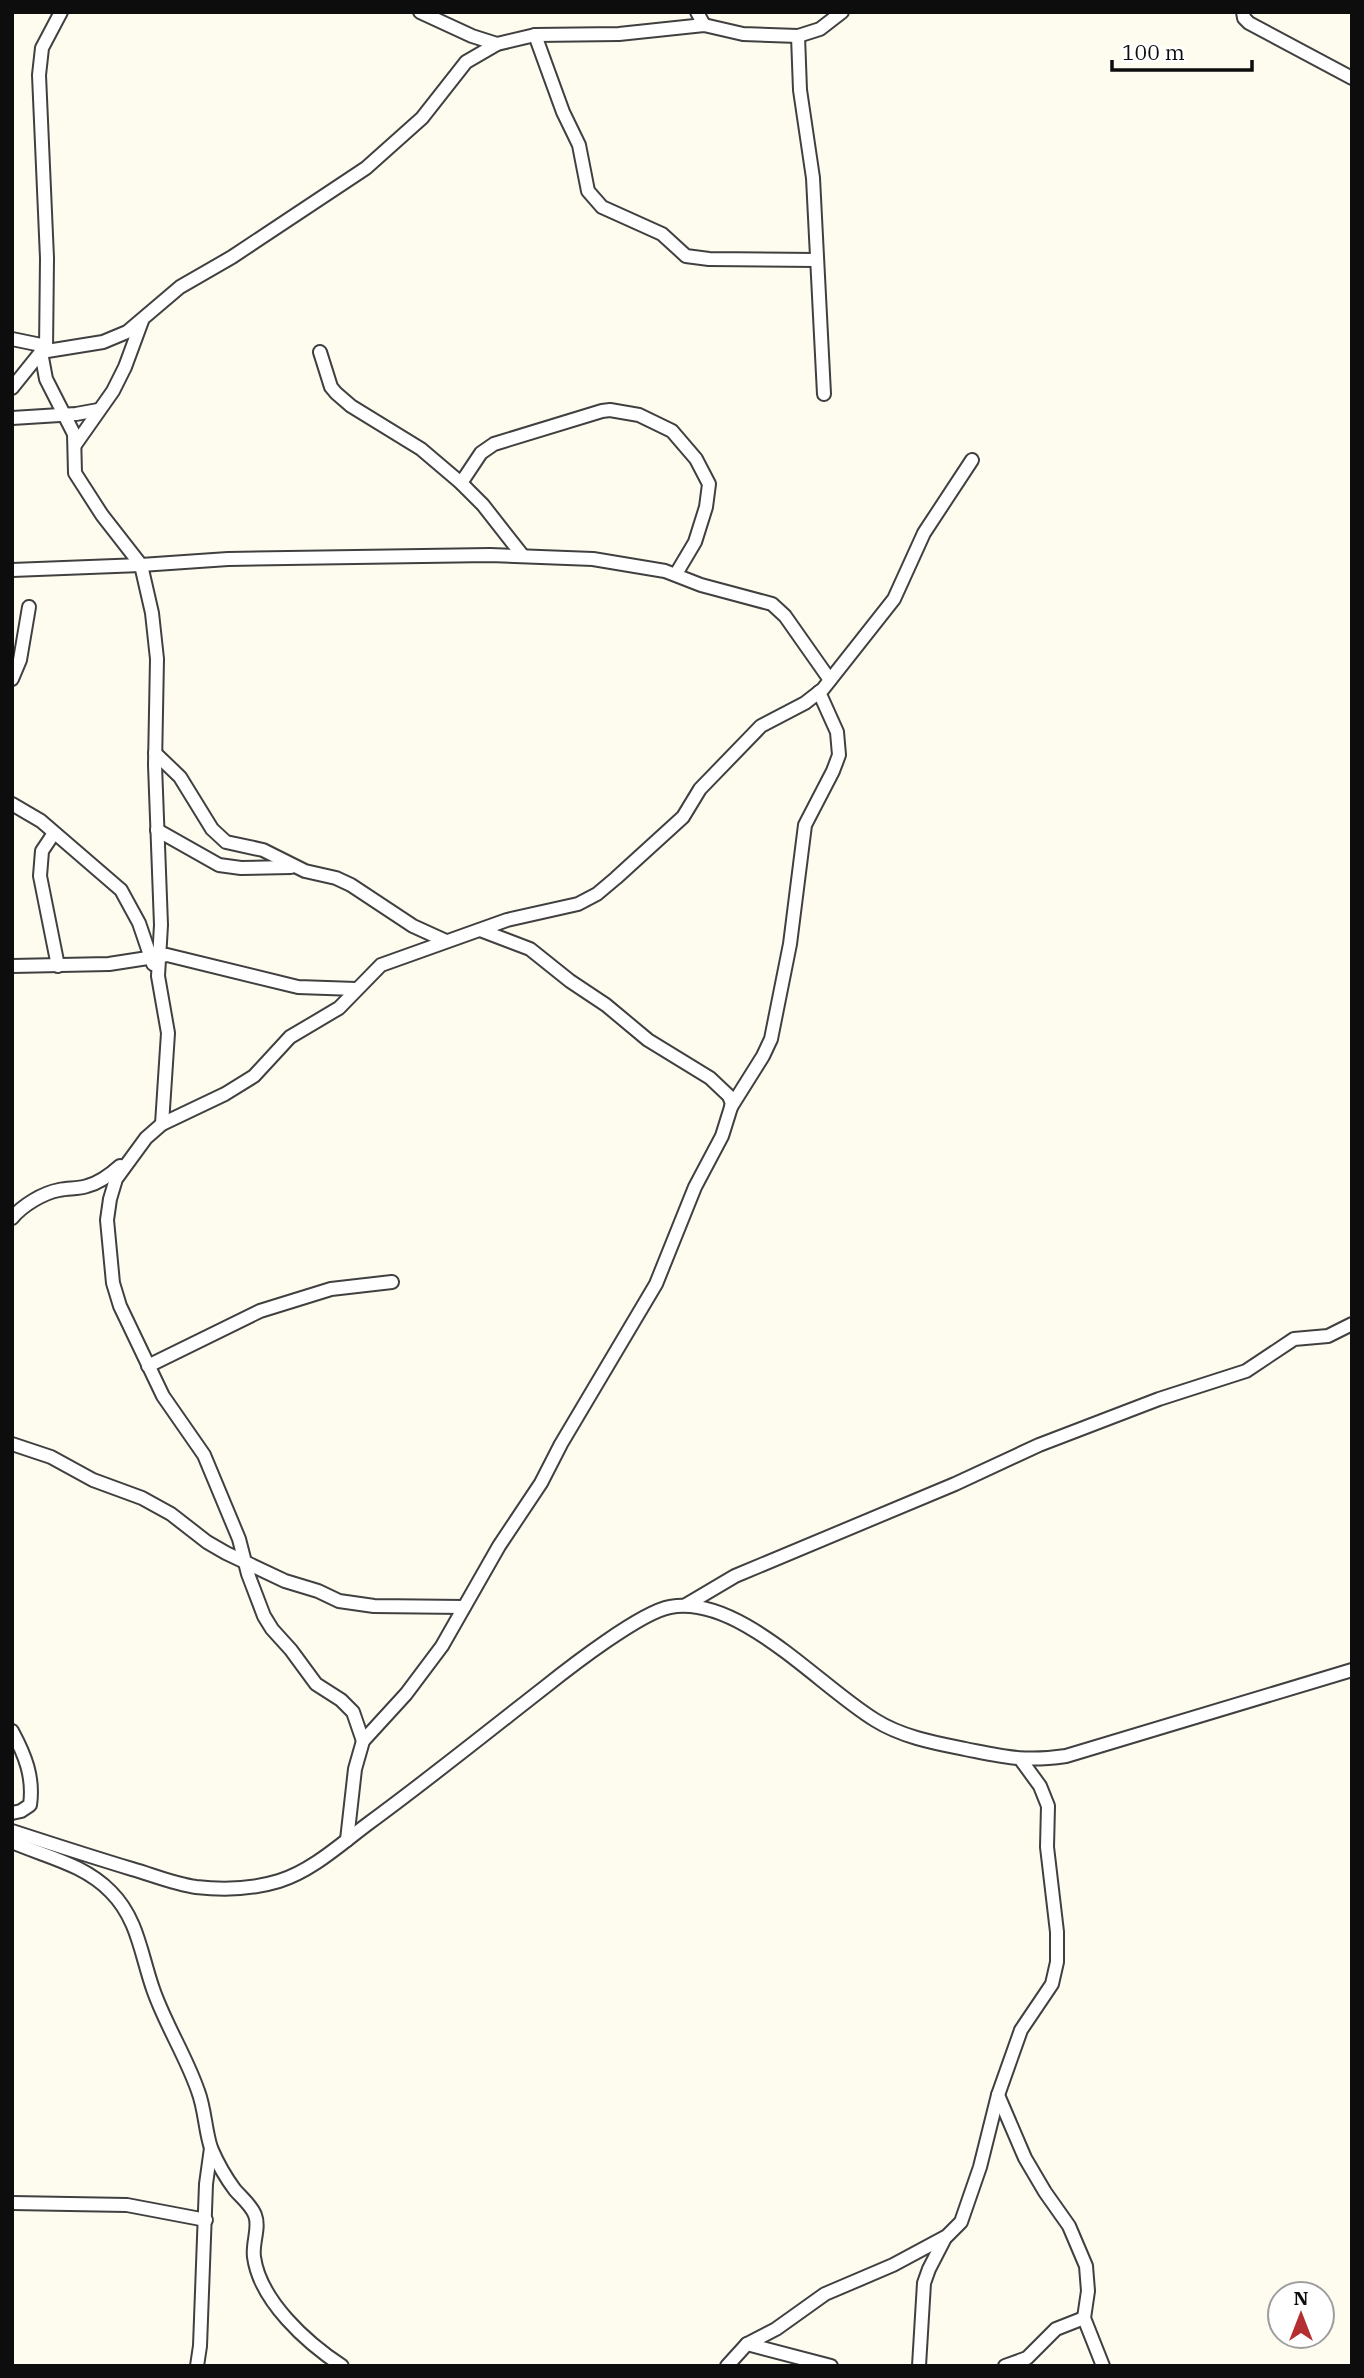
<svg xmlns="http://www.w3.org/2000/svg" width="1364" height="2378" viewBox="0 0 1364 2378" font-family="'IBM Plex Serif',serif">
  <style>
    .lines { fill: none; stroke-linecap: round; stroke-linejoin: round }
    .minor-casing { stroke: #404040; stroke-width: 16 }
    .minor { stroke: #fff; stroke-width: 12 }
  </style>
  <rect width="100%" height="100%" fill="#fefbef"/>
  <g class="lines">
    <g class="minor-casing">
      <g id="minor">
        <polyline points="420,12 472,36 497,44"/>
        <polyline points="697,12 704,25"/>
        <polyline points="1243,12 1244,18 1249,23 1352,78"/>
        <polyline points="535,35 563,112 579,145 588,191 602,207 662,234 686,256 709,259 816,260"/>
        <polyline points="798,36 800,90 813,178 824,394"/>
        <polyline points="12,339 46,346"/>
        <polyline points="46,350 47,258 39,75 42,48 61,12"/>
        <polyline points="41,352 46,379 74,434 75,473 102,515 141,565 152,613 157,659 155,765 161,925 158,976 168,1033 162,1124"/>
        <polyline points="320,352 331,387 336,393 351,406 421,449 461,483 483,505 523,556"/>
        <polyline points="12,388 41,352 103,342 127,332 180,287 232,257 366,168 422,118 466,62 497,44 535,35 619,34 704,25 743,34 798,36 820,29 842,12"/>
        <polyline points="12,418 76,414 98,410"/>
        <polyline points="75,445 113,391 125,367 142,321"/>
        <polyline points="461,483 481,453 494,444 602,411 610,410 639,415 672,431 696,459 709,484 706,507 695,542 676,574"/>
        <polyline points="12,570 141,565 228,559 490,555 593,559 665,571 701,585 772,604 785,616 830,680"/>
        <polyline points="12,679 20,660 29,607"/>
        <polyline points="155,753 180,777 212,829 226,842 263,850 305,871 336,878 351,885 413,926 446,941"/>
        <polyline points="12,804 41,821 121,890 139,923 153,964"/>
        <polyline points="157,830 219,865 241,868 291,867"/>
        <polyline points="54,833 42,851 40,876 58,966"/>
        <polyline points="12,966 109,964 167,955 298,987 356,989"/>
        <polyline points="731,1107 763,1056 771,1039 790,944 805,825 833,771 839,755 837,732 819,692"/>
        <path d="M12,1218C23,1205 43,1193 59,1190C69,1188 78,1189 87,1186C99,1183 110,1175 120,1166"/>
        <polyline points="148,1366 260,1311 331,1289 392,1282"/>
        <polyline points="12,1444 51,1457 93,1480 142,1498 171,1514 207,1542 226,1553 285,1581 318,1591 339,1601 374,1606 464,1607"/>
        <polyline points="686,1605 735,1576 955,1484 1039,1445 1159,1399 1246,1371 1294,1339 1328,1336 1352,1324"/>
        <path d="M12,1731C25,1755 34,1777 30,1805L21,1811L12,1813"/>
        <polyline points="363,1741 353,1712 341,1700 316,1684 291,1650 272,1629 264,1616 248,1574 239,1539 204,1455 163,1396 120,1306 113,1283 107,1220 110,1199 116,1179 146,1138 162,1124 225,1094 254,1076 290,1037 339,1008 381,965 507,920 578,904 597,894 616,878 683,817 700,789 761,726 805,703 823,689 894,599 924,533 972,460"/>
        <path d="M12,1831C52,1844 92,1857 132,1869C153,1875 174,1884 196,1887C223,1890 253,1889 279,1881C312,1871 342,1843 369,1823C429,1779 486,1733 545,1687C570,1667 641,1612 670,1607C739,1594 819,1686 875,1720C902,1737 935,1743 965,1749C1006,1757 1024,1762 1066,1756L1352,1670"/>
        <polyline points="347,1840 355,1769 363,1741 406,1694 442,1646 499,1546 541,1483 561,1444 656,1284 695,1187 722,1136 732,1104 729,1096 710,1078 648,1040 606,1005 570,981 530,949 480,930"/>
        <path d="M12,1842C46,1857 84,1864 111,1892C138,1919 141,1955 153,1989C165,2024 186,2056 198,2091C205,2109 205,2130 211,2148C217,2162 226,2178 235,2190C242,2198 251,2205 255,2215C260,2228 252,2243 254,2257C260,2301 307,2343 342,2366"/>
        <polyline points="998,2095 1025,2158 1045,2192 1069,2226 1086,2266 1088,2291 1084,2318 1103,2366"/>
        <polyline points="12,2203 127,2205 206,2220"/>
        <polyline points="747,2344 831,2366"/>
        <polyline points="197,2366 200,2346 206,2184 211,2148"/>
        <polyline points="727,2366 747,2344 776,2329 825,2294 893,2265 947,2236 961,2222 980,2167 998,2095 1021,2030 1052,1984 1057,1962 1057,1932 1047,1847 1048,1806 1040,1786 1021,1760"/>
        <polyline points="919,2366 924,2283 929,2269 945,2238"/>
        <polyline points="1005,2366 1027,2358 1056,2329 1084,2318"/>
      </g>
    </g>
    <use href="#minor" class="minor"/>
  </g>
  <rect width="1364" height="2378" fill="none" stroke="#0d0d0d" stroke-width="28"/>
  <g transform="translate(1301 2315)"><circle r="33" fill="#ffffff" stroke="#9e9e9e" stroke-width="2"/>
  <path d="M0-5L12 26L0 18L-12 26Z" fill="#b42f31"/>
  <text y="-10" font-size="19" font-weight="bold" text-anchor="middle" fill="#0d0d0d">N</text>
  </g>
  <path d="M1112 60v10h140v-10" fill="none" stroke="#0d0d0d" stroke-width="3.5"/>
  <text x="1122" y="60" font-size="21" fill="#0d0d0d" stroke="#ffffff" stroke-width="5" paint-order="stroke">100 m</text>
</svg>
